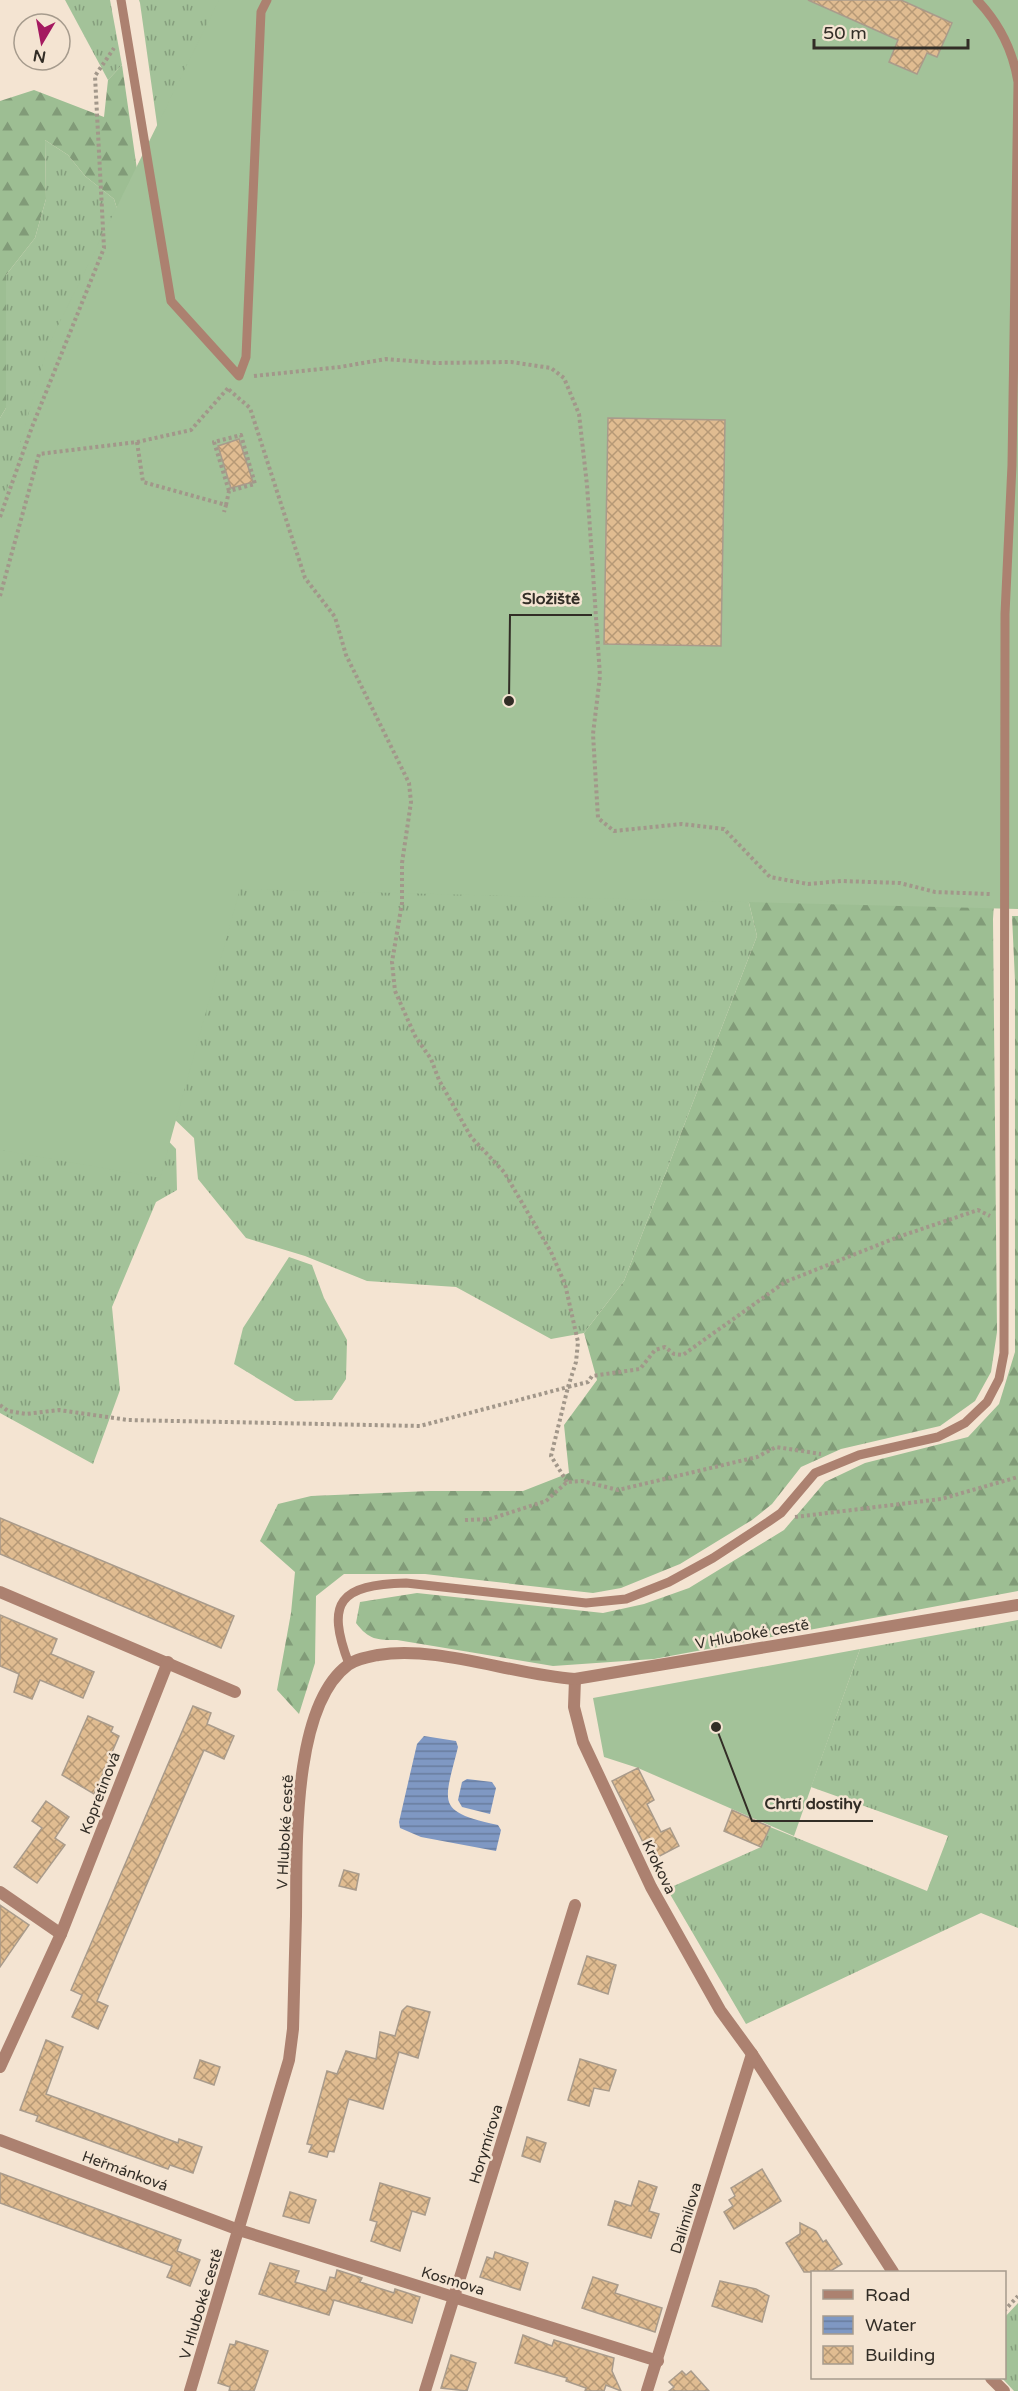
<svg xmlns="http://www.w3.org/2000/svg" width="1018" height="2391" viewBox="0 0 1018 2391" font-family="'Varela Round',sans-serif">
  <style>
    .grass { fill: url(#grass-tufts) }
    .forest { fill: url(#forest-firs) }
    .garden { fill: #a3c299 }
    .water { fill: url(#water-rules) }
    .building { fill: url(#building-cross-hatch); stroke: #a99b8b; stroke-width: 1.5 }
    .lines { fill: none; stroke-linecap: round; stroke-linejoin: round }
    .path { stroke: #a2978a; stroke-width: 4; stroke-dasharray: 3 3; stroke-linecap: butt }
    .service { stroke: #ac8170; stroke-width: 9 }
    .minor { stroke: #ac8170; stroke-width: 12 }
    .labels { text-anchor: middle; stroke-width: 5; stroke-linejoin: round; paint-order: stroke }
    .street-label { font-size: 15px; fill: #322d26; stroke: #f4e4d2 }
    .leader { fill: none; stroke: #322d26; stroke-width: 2 }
    .callout-dot { fill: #322d26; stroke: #f4e4d2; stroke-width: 2 }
    .callout-label { font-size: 16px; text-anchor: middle; font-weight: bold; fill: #322d26; stroke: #f4e4d2; stroke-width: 5; stroke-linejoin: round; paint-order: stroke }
  </style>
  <defs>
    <pattern id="grass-tufts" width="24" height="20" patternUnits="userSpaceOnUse" patternTransform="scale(1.5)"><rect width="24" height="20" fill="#a3c299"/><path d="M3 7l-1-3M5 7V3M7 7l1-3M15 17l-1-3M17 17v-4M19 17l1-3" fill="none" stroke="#859e7d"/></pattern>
    <pattern id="forest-firs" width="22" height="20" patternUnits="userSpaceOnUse" patternTransform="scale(1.5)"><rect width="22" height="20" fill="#9dbe93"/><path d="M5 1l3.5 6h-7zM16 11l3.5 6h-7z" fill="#819b78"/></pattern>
    <pattern id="water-rules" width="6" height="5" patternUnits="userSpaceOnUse" patternTransform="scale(1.5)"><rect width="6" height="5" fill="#7f98c3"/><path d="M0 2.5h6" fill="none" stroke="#697c9e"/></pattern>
    <pattern id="building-cross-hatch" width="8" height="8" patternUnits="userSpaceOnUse" patternTransform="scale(1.5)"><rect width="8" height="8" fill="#e0bc91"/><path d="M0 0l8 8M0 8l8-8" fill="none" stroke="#b69976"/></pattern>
  </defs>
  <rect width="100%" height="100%" fill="#f4e4d2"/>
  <g class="grass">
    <polygon points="65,0 110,0 122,65 108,80"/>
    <polygon points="139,0 250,0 181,295 140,3"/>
    <polygon points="45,140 68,155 85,176 114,199 134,264 0,596 0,418 6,408 6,275 35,238 46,199"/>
    <polygon points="0,827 742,874 757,936 624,1281 584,1333 551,1339 456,1287 367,1281 305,1256 246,1238 198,1179 194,1138 149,1095"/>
    <polygon points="0,1124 158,1130 176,1149 177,1190 156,1202 112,1307 120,1390 93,1464 0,1413"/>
    <polygon points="289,1257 312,1265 324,1298 347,1340 346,1379 332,1400 295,1401 234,1364 243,1328"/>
    <polygon points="1018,1620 1018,1928 981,1913 746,2024 667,1889 761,1847 770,1827 927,1891 948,1836 811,1787 860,1649"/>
    <polygon points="1018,2303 1018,2391 1014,2391 1002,2378 1004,2378 1004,2318"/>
  </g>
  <g class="forest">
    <polygon points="122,65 155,295 134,264 114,199 85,176 68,155 45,140 46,199 35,238 6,275 6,408 0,418 0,101 34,90 104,117 108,80"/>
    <polygon points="996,871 993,919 997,1332 991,1372 975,1401 940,1426 841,1449 801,1467 772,1504 752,1520 680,1564 621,1588 593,1593 425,1574 344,1574 316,1596 315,1663 299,1714 277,1690 291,1613 295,1572 260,1541 278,1504 311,1496 429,1491 523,1491 569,1473 564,1425 597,1380 584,1333 624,1281 757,936 742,874"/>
    <path d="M1012,916H1018V1591L654,1659L553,1666L397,1640C377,1640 369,1640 356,1623L360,1602L417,1593L603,1613L644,1604L689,1588L784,1530L825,1482L865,1463L968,1437L999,1404L1015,1352V980Z"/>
  </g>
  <g class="garden">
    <polygon points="219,0 1018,0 1018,909 240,889 160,1178 0,1150 0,513 48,346"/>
    <polygon points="860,1649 794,1836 638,1768 604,1757 593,1698"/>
  </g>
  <g class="water">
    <path d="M424,1736L456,1741L458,1747C444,1804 435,1811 498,1825L501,1830L496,1851L421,1837L400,1828L399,1822L417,1744Z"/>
    <polygon points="467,1779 492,1782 496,1788 490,1814 462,1807 458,1800 462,1782"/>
  </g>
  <g class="building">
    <polygon points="808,0 901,0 952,23 937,57 927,53 917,74 889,62 898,40"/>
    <polygon points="608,418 725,420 721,646 604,644"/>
    <polygon points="239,439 253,482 231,488 218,446"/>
    <polygon points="0,1518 234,1616 221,1648 0,1554"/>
    <polygon points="0,1615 57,1639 51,1654 94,1672 83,1698 40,1680 32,1699 14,1692 19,1674 0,1666"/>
    <polygon points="193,1706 211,1713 207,1724 234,1736 224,1759 204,1750 97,2001 108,2006 98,2029 72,2017 82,1995 71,1990"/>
    <polygon points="88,1716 113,1727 111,1732 119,1736 94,1794 62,1775"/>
    <polygon points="638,1768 654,1800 647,1804 661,1832 670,1828 679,1846 652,1860 612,1781"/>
    <polygon points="46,1801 69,1817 55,1838 65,1845 37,1883 14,1867 42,1828 32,1821"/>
    <polygon points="732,1810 770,1827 761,1847 724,1831"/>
    <polygon points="344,1870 359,1874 356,1890 339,1886"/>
    <polygon points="0,1905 29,1925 0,1967"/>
    <polygon points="587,1956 616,1965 608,1994 578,1984"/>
    <polygon points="407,2006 430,2012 418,2058 399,2052 383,2109 349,2099 334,2152 329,2151 327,2157 309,2152 312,2145 307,2144 327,2071 337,2074 346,2051 376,2059 380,2032 395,2036 402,2011"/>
    <polygon points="46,2040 63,2047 46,2094 178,2143 179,2139 202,2147 193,2173 170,2165 168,2169 36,2121 38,2116 20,2110"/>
    <polygon points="580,2059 616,2070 609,2091 594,2088 589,2106 568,2100"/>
    <polygon points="200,2060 220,2067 214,2085 194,2078"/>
    <polygon points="527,2137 546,2143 540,2162 522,2156"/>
    <polygon points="762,2169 781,2201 734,2229 724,2212 733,2206 729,2200 735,2196 731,2188"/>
    <polygon points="0,2173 181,2240 177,2251 200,2260 190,2286 167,2277 172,2266 0,2203"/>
    <polygon points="639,2181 657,2187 649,2211 659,2214 651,2238 608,2225 615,2201 631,2206"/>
    <polygon points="380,2183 430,2198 425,2215 412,2211 400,2251 371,2241 377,2222 370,2220"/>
    <polygon points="290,2192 316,2200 309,2223 283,2216"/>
    <polygon points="800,2223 816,2231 823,2242 826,2240 842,2264 829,2272 804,2272 786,2243 800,2234"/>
    <polygon points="495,2252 528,2263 520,2290 480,2277 487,2257 493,2259"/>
    <polygon points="270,2263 299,2271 295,2282 326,2291 330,2277 335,2278 337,2270 362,2278 360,2282 394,2293 395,2289 420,2297 412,2323 334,2300 329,2315 259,2294"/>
    <polygon points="593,2277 618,2285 615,2293 662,2308 655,2332 582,2308"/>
    <polygon points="720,2281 756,2289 769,2296 762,2322 712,2306"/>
    <polygon points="523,2335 552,2346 554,2340 614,2358 612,2371 621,2391 606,2385 604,2391 585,2391 586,2388 566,2381 567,2378 515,2363"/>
    <polygon points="236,2341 268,2351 254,2391 229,2391 230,2387 218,2383 230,2344 235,2345"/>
    <polygon points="451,2355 476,2363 467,2391 441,2388"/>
    <polygon points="682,2371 686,2375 691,2371 709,2391 669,2391 674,2387 669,2382"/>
  </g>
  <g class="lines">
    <g class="path">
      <polyline points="254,376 340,367 386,359 435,363 511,362 551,368 564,378 579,414 587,485 600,676 593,734 598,818 614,831 682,824 724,829 770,877 808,884 841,881 900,883 935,892 990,894"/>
      <polyline points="137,442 191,430 228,388"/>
      <polyline points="226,505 229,491 255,484 241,435 214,442 229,491"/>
      <polyline points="0,517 32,427 104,248 95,76 114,48"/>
      <polyline points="0,596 39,454 137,442 143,482 226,505 224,512"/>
      <polyline points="0,1405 8,1411 26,1414 59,1410 128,1420 420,1426 568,1387 576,1362 578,1342 565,1284 551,1252 504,1172 471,1137 439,1080 431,1059 415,1036 395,991 392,962 402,903 402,863 411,802 409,783 346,655 335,617 305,578 250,408 227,388"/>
      <polyline points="567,1482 551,1456 568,1387 588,1382 592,1376 640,1369 655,1350 665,1347 674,1354 683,1355 785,1282 898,1237 978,1210 990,1216"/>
      <polyline points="795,1517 941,1499 1018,1477"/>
      <polyline points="465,1520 490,1519 546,1501 567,1482 582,1481 618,1490 757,1457 776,1447 821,1454"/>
      <polyline points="1004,2311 1018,2296"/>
    </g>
    <g class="service">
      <polyline points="121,0 171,301 239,376 246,357 261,12 267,0"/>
      <path d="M349,1664C325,1601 340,1585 406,1583L586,1603L626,1599L669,1582L713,1558L768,1522L781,1513L815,1473L859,1455L938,1437L965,1423L987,1402L999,1379L1004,1353L1005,614L1012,465L1018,82C1013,51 999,23 977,0"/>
    </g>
    <g class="minor">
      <polyline points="0,1592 235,1692"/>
      <polyline points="575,1679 574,1707 583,1742 651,1887 720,2010 752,2054 893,2272"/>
      <polyline points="0,1892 61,1934"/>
      <polyline points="0,2067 61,1934 168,1662"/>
      <polyline points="0,2140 239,2230 658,2361"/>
      <polyline points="991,2378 1004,2391"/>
      <path d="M190,2391L289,2060L293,2029C294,1992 295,1954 296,1916C297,1852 291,1707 348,1665C356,1659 368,1657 378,1655C438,1645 512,1675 575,1679L1018,1605"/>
      <polyline points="425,2391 575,1905"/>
      <polyline points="647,2391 752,2054"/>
    </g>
  </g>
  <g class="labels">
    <g class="street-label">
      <text transform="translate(752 1634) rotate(-10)" y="5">V Hluboké cestě</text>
      <text transform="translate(100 1793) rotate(-69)" y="5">Kopretinová</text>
      <text transform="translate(285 1832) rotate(-87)" y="5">V Hluboké cestě</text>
      <text transform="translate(659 1867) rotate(64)" y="5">Krokova</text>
      <text transform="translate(486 2144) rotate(-73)" y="5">Horymírova</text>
      <text transform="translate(125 2171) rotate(20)" y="5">Heřmánková</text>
      <text transform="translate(686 2218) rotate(-73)" y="5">Dalimilova</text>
      <text transform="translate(453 2281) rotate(17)" y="5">Kosmova</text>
      <text transform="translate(201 2304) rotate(-73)" y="5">V Hluboké cestě</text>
    </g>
  </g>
  <path class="leader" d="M509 701L510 615H592M716 1727L752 1821H873"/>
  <g class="callout-dot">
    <circle cx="509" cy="701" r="6"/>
    <circle cx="716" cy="1727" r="6"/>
  </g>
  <g class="callout-label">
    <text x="551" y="604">Složiště</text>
    <text x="813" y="1809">Chrtí dostihy</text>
  </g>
  <rect x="811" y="2271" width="195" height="108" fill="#f4e4d2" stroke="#a69b8d" stroke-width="1.5"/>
  <rect x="823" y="2290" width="30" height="9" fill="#ac8170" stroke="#a69b8d" stroke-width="1.5"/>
  <text x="865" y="2301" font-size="18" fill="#322d26">Road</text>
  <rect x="823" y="2316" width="30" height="18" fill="url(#water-rules)" stroke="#a69b8d" stroke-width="1.5"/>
  <text x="865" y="2331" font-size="18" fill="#322d26">Water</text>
  <rect x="823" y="2346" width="30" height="18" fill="url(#building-cross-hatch)" stroke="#a69b8d" stroke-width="1.5"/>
  <text x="865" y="2361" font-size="18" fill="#322d26">Building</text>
  <g transform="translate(42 42) rotate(190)"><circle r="28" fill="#f4e4d2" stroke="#a69b8d" stroke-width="1.5"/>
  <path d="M0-4.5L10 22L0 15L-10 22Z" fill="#a41960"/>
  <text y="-9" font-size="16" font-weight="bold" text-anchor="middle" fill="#322d26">N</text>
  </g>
  <path d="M814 39v9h154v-9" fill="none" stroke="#322d26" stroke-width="3"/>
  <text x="823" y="39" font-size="18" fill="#322d26" stroke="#f4e4d2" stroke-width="4.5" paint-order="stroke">50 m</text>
</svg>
